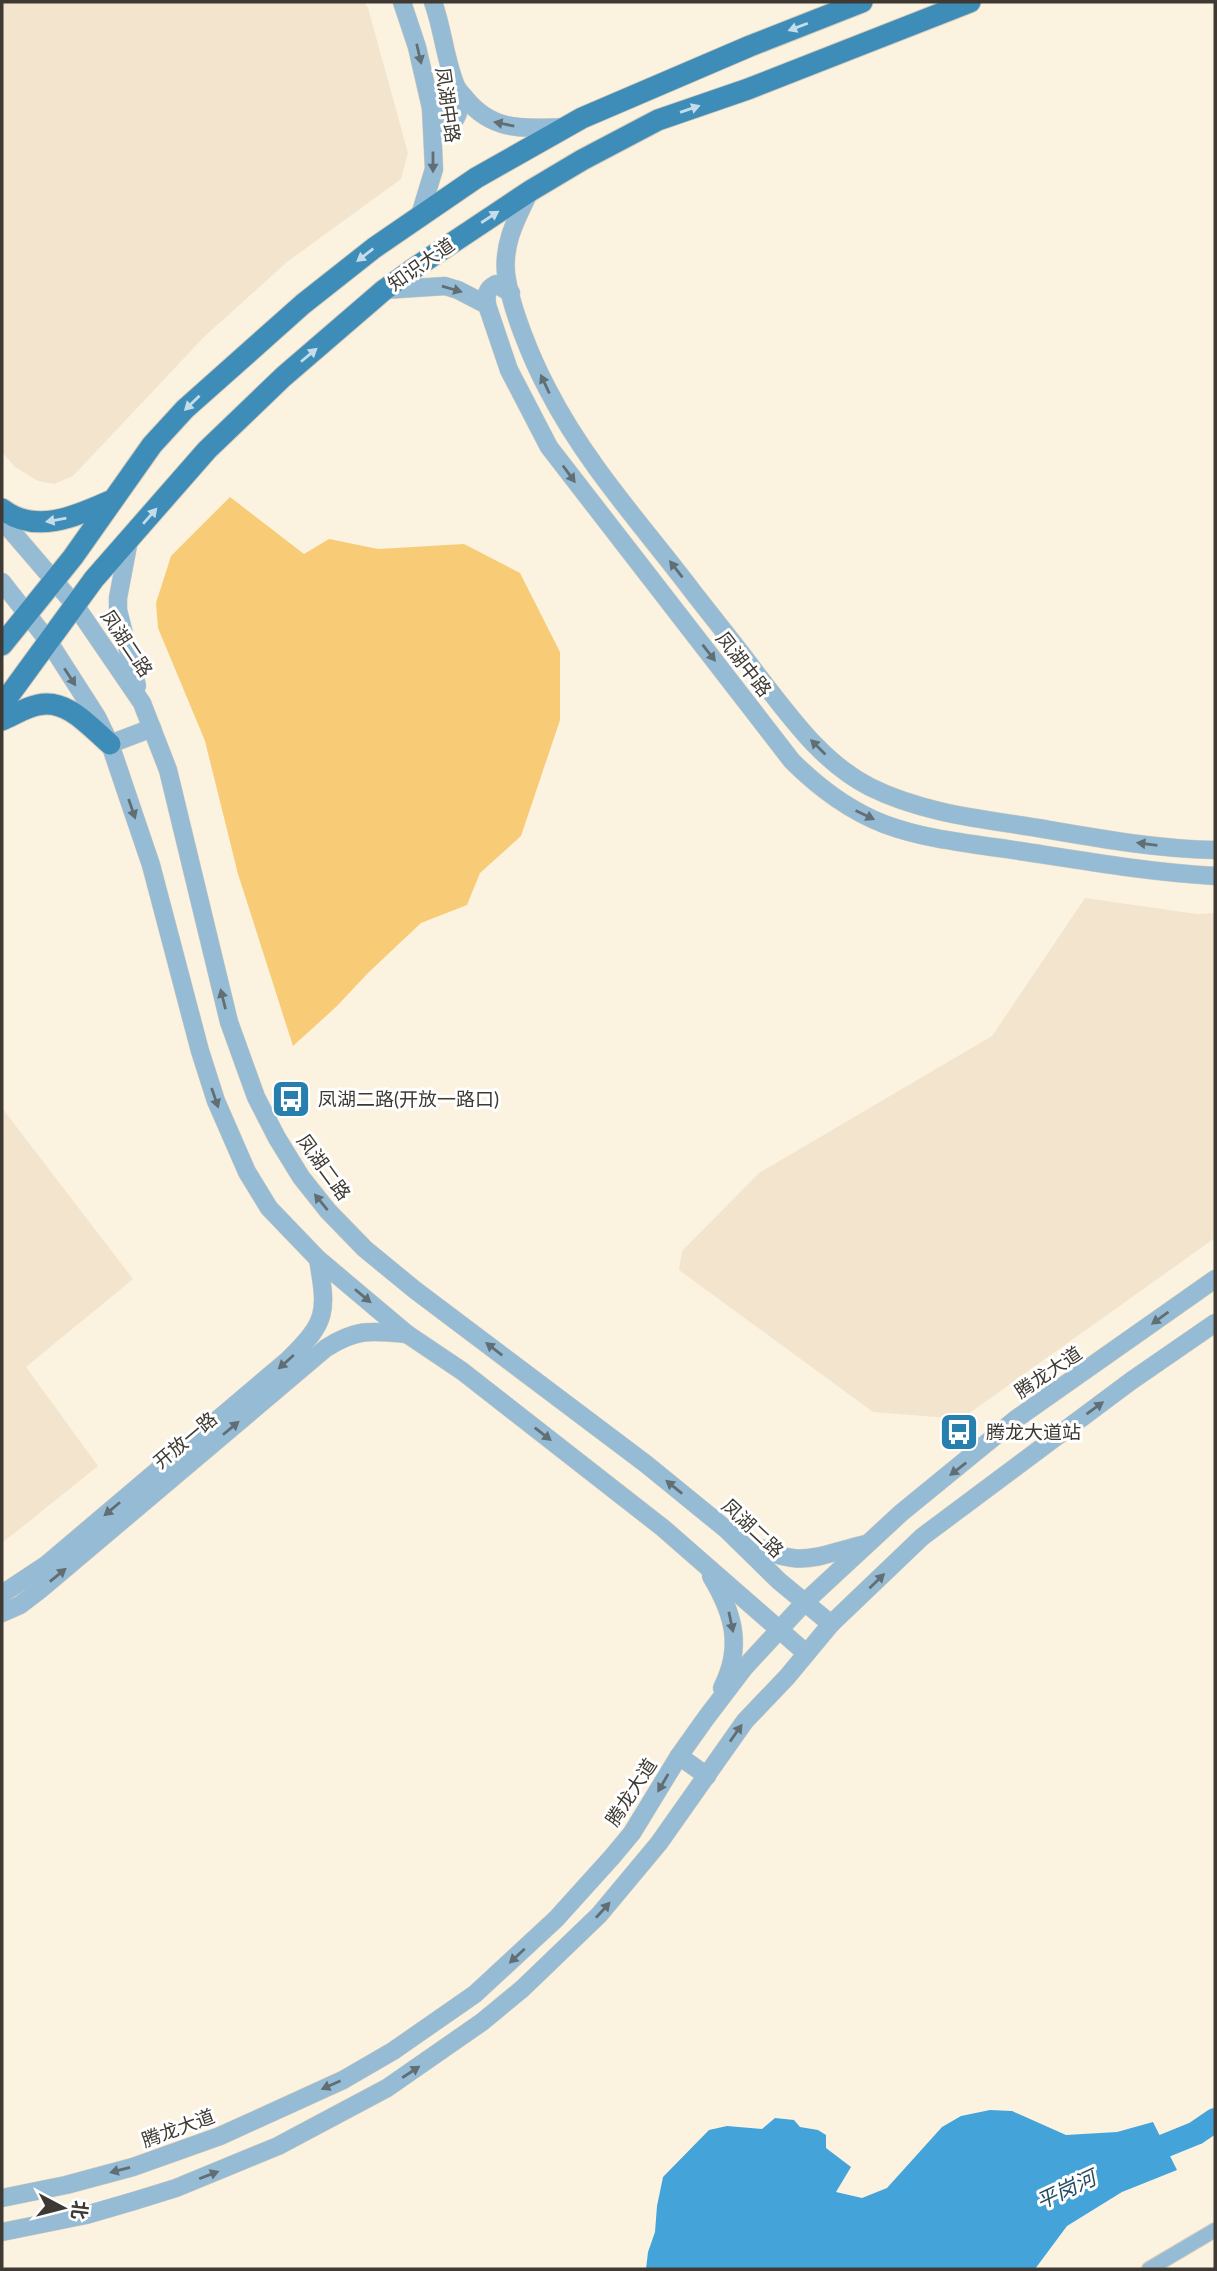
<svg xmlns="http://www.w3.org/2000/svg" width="1217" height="2271" viewBox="0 0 1217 2271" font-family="Lato,'Noto Sans SC',sans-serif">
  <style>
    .built { fill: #f3e5cd }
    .green { fill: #f8cc77 }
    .water { fill: #44a4da }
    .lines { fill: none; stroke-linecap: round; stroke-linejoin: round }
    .river { stroke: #44a4da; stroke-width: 24 }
    .minor-casing { stroke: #d6cdbd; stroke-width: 16 }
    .tertiary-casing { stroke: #d6cdbd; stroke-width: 19 }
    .primary-casing { stroke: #d6cdbd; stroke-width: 23 }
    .minor { stroke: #96bcd5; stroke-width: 14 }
    .tertiary { stroke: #96bcd5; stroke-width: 18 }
    .primary { stroke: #3e8cb8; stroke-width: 21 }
    .oneway { fill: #c5dcea }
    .oneway2 { fill: #616e74 }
    .labels { text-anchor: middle; stroke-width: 6; stroke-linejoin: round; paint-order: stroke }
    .street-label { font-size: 19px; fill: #3e3a33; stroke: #fff }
    .poi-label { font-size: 19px; fill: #3e3a33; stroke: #fff; text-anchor: start }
    .water-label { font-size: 21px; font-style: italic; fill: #244b63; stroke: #fff }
  </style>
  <rect width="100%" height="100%" fill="#fcf2e0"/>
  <g class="built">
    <polygon points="2,2 364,2 368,8 408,153 401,179 287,262 204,337 73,476 54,484 38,481 15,467 2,452"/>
    <polygon points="1085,898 1197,914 1215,913 1215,1238 961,1419 873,1412 679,1270 682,1251 759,1173 992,1036"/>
    <polygon points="2,1108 133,1279 26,1367 98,1466 2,1543"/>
  </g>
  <polygon class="green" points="230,497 304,554 329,539 378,549 464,544 520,573 560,652 560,720 521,836 480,873 467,905 421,923 368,973 336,1007 293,1046 238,874 205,741 158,628 156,603 171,556"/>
  <polygon class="water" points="990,2110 1012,2111 1066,2135 1117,2132 1153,2122 1177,2170 1122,2192 1067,2226 1035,2269 646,2269 648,2252 655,2232 657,2206 663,2177 709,2130 727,2126 762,2129 775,2118 794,2120 800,2127 818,2130 826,2135 826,2148 851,2167 836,2192 862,2198 887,2188 942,2127 961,2116"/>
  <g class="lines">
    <polyline class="river" points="1137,2157 1196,2133 1215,2120"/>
    <g class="minor-casing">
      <polyline id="minor" points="1149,2269 1215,2230"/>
    </g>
    <g class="tertiary-casing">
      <g id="tertiary">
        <polyline points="402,2 417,47 431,108 434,169 420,215"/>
        <path d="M433,2C443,29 445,60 456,86C458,91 463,95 466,99C494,133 526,128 566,127"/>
        <path d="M431,108L442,123L453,122C462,111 459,101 457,88"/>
        <path d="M530,191C517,218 503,242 506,273C510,307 532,360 548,390C586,464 643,526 693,592C714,619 736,646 756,673C789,715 821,762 870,787C922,813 982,819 1038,828C1096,838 1156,849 1215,850"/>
        <path d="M384,290L445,286L458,290L487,305L509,370L549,447L792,761C819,788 848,810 884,824C926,840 975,844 1020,851C1085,861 1149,872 1215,876"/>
        <path d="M487,305C486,295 486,289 496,284L511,293"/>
        <polyline points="2,520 75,605 142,703 168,770 229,1022 256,1097 277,1138 301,1177 328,1211 365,1249 415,1290 646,1464 727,1530 779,1581 831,1624"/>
        <polyline points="129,540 118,598 118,610 137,686"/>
        <polyline points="2,582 49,642 97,717 110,744 151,865 200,1051 216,1101 247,1172 269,1208 318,1259 407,1334 462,1371 663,1528 806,1653"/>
        <polyline points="110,744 152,728"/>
        <path d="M746,1541C799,1570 812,1557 866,1544"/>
        <path d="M711,1576C734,1614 743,1647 722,1688"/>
        <path d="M2,1594L46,1565L288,1360C328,1321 327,1312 318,1259"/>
        <path d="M2,1613L20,1605L41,1589L326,1348C358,1328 371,1331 407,1334"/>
        <polyline points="679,1756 707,1776"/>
        <polyline points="2,2198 66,2185 133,2167 220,2136 343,2080 393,2051 475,1994 556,1919 612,1857 632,1833 679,1756 706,1718 744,1668 805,1602 901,1513 1016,1419 1215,1279"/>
        <polyline points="2,2232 86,2215 134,2201 176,2188 278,2146 387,2088 482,2022 522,1989 599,1915 659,1843 745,1721 787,1677 831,1624 922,1537 1131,1381 1215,1323"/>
      </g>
    </g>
    <g class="primary-casing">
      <g id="primary">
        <path d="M2,509C36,535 76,516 110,501"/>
        <polyline points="2,645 73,557 152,445 185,409 303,304 374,248 476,178 582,118 750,46 862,2"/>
        <polyline points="2,705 94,579 207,450 283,377 384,290 416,267 530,191 582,160 658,120 748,89 970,2"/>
        <path d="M2,720C14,715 26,707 38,705C67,698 90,727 110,744"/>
      </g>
    </g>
    <use href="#minor" class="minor"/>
    <use href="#tertiary" class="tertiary"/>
    <use href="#primary" class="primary"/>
  </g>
  <defs><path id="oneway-solid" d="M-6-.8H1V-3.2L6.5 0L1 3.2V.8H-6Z" transform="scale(1.75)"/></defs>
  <g class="oneway">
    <use href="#oneway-solid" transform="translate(798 27) rotate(159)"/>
    <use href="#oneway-solid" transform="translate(690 109) rotate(-19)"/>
    <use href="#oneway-solid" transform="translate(490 217) rotate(-33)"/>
    <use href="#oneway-solid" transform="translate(365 255) rotate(142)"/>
    <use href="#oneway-solid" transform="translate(309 355) rotate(-40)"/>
    <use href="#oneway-solid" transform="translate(192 403) rotate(136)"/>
    <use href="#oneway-solid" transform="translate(150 516) rotate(-49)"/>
    <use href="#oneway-solid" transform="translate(56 520) rotate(170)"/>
  </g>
  <g class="oneway2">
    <use href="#oneway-solid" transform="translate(419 54) rotate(77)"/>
    <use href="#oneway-solid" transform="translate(504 124) rotate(-168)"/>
    <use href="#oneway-solid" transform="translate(433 162) rotate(90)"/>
    <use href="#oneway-solid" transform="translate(452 289) rotate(16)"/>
    <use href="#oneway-solid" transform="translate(545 384) rotate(-115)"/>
    <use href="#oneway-solid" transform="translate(569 474) rotate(54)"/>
    <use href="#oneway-solid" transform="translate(676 569) rotate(-128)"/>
    <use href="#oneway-solid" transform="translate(709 653) rotate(52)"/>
    <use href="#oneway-solid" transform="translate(70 677) rotate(57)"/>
    <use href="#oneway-solid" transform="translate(818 747) rotate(-135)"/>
    <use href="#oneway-solid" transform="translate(132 809) rotate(71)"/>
    <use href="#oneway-solid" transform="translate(865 815) rotate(26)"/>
    <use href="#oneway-solid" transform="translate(1147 844) rotate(-173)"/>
    <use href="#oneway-solid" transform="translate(223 999) rotate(-104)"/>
    <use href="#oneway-solid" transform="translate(215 1098) rotate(71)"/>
    <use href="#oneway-solid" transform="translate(321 1202) rotate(-129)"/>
    <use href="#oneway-solid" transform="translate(363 1296) rotate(40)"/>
    <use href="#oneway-solid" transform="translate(1160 1318) rotate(144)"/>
    <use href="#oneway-solid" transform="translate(494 1349) rotate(-142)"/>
    <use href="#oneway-solid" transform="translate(286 1362) rotate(138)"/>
    <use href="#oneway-solid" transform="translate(1095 1408) rotate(-36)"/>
    <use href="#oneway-solid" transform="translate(231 1428) rotate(-40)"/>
    <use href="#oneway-solid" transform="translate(543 1434) rotate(38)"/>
    <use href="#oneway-solid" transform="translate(958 1469) rotate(142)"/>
    <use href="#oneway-solid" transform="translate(674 1487) rotate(-141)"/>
    <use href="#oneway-solid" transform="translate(112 1509) rotate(140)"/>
    <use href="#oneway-solid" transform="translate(58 1575) rotate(-39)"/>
    <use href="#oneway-solid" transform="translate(877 1581) rotate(-44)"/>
    <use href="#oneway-solid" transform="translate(731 1622) rotate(78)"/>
    <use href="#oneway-solid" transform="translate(736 1733) rotate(-55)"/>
    <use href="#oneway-solid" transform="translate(663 1783) rotate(120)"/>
    <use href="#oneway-solid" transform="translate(603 1910) rotate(-48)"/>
    <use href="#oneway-solid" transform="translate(517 1956) rotate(137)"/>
    <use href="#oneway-solid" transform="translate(411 2072) rotate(-33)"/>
    <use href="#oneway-solid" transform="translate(331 2085) rotate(156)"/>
    <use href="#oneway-solid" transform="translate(120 2170) rotate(165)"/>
    <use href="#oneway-solid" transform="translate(209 2175) rotate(-21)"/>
  </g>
  <defs>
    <g id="bus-square" transform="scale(2.0125)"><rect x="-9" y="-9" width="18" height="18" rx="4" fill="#277fae" stroke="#fff"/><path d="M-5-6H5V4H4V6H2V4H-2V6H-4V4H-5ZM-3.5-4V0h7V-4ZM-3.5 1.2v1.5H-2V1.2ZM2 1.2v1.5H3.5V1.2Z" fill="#fff"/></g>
  </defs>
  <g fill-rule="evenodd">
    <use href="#bus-square" x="291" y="1099"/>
    <use href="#bus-square" x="959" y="1432"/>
  </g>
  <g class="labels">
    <g class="street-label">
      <text transform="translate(448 105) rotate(82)" y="7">凤湖中路</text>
      <text transform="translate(421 264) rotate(-35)" y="7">知识大道</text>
      <text transform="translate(127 643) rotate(56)" y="7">凤湖二路</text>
      <text transform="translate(744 664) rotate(52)" y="7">凤湖中路</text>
      <text transform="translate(324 1167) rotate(54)" y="7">凤湖二路</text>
      <text transform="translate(1048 1372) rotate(-34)" y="7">腾龙大道</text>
      <text transform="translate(185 1440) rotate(-40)" y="7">开放一路</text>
      <text transform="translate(753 1528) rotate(43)" y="7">凤湖二路</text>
      <text transform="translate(631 1792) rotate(-57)" y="7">腾龙大道</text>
      <text transform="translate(178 2128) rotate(-20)" y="7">腾龙大道</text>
    </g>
    <g class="poi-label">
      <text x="318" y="1106">凤湖二路(开放一路口)</text>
      <text x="986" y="1439">腾龙大道站</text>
    </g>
    <g class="water-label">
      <text transform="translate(1066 2190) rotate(-25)" y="7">平岗河</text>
    </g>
  </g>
  <rect width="1217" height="2271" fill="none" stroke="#3e3a33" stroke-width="7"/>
  <g transform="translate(63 2208) rotate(97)" stroke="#ffffff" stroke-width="5" paint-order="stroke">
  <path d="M0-5L12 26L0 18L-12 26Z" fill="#3e3a33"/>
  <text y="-10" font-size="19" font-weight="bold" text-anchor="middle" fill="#3e3a33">北</text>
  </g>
</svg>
